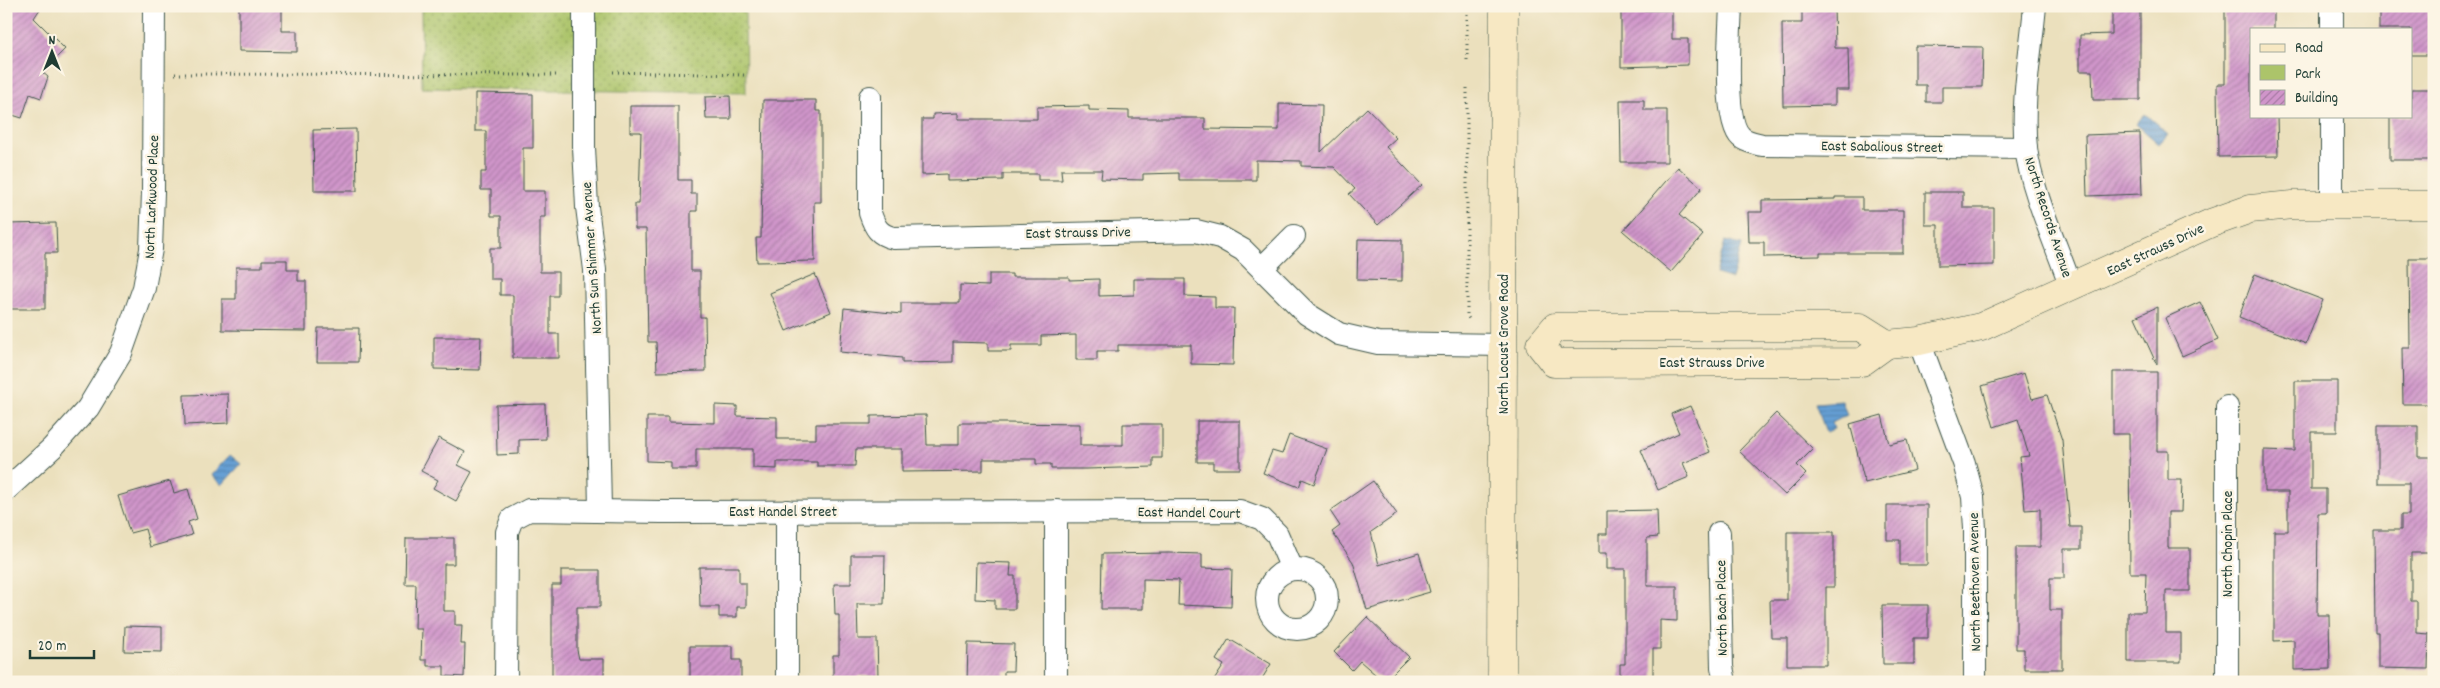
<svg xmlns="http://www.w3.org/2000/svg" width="2440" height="688" viewBox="0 0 2440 688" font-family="Dekko,sans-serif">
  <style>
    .green { fill: url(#green-dots); stroke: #66804f }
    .water { fill: url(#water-rules); stroke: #426e84 }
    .building { fill: url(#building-hatch) }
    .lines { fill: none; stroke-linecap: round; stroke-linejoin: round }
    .street-casing { stroke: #3e5549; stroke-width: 24 }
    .secondary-casing { stroke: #3e5549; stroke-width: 29 }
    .path { stroke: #3e5549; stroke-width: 3; stroke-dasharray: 1 4; stroke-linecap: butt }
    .street { stroke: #fff; stroke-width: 22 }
    .secondary { stroke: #f7e8c3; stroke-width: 28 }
    .labels { text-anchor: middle; stroke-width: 5; stroke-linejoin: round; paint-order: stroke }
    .street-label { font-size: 15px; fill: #1f3d34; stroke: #fcf5e5 }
  </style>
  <defs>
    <pattern id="green-dots" width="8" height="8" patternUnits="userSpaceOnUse" patternTransform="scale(1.25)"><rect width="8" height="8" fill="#acc46a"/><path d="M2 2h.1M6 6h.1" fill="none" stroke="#8ba058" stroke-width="1.8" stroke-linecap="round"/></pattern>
    <pattern id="water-rules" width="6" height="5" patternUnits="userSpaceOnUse" patternTransform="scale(1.25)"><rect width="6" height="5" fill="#659fd4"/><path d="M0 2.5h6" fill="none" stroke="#5383ad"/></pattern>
    <pattern id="building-hatch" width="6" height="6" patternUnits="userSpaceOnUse" patternTransform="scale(1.25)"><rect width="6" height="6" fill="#d095ca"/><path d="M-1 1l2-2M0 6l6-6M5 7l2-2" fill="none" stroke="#a87ba5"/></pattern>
  </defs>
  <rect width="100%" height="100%" fill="#fcf5e5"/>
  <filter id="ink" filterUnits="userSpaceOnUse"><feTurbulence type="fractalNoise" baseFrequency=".02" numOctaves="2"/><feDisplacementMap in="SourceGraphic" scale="10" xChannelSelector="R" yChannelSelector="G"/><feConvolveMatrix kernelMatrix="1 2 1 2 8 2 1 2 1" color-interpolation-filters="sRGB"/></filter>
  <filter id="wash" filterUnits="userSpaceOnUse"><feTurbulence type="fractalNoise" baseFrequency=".0096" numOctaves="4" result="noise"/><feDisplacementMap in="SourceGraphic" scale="20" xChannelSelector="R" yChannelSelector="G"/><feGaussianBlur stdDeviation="1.12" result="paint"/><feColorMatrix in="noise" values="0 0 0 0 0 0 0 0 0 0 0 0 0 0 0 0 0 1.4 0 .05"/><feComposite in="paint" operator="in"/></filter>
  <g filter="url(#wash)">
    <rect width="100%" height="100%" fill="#ebe0bd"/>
    <polygon class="green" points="421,6 745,6 746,93 422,88"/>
    <g class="water">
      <polygon points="2145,114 2168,134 2159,144 2136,124"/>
      <polygon points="1725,241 1742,245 1732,279 1716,274"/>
      <polygon points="1842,401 1847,415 1832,423 1834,429 1826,432 1815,403"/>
      <polygon points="230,455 241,464 222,485 211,475"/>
    </g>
    <g id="blocks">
      <g class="building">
        <polygon points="6,6 42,6 34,18 65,49 42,72 48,77 41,98 30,94 22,118 6,113"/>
        <polygon points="239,6 282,6 282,31 297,31 297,52 239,51"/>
        <polygon points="1802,6 1834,6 1835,48 1848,48 1849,90 1835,90 1835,105 1783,106 1782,23 1802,23"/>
        <polygon points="2112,6 2140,6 2140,100 2093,100 2092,71 2080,71 2080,35 2112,34"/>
        <polygon points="2225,6 2274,6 2274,29 2251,29 2251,116 2277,116 2278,156 2218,157 2217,84 2225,84"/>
        <polygon points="2379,6 2434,6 2434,55 2411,55 2411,29 2379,29"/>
        <polygon points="1672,10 1672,39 1688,39 1688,65 1621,67 1621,11"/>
        <polygon points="1915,46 1983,47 1982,87 1942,87 1942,102 1926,102 1926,85 1915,85"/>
        <polygon points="2411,89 2434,89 2434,160 2390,160 2390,116 2411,116"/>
        <polygon points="475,93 533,94 533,148 523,148 523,191 545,191 545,217 540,217 540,272 558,272 558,296 550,296 550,334 559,334 559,358 513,358 513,295 500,295 500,279 490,279 490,248 501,248 501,216 491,216 491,190 481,190 481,172 486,172 486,131 475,131"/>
        <polygon points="730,96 731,119 706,119 705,97"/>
        <polygon points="763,100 816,100 816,111 821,111 821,202 814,202 815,261 757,262 756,238 761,238"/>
        <polygon points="1620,100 1644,100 1644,110 1667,110 1667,162 1621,162"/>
        <polygon points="1279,104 1322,105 1321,152 1367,108 1396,138 1386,147 1422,185 1378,225 1349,194 1355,189 1334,167 1301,166 1301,161 1256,160 1256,180 1179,180 1179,173 1143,174 1143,180 1101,179 1102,170 1061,170 1062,180 1038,180 1038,174 1003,174 1003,180 947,181 947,174 922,175 922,119 933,119 933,114 958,113 958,119 1037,119 1037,107 1089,106 1089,110 1129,111 1129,118 1205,118 1205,129 1279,130"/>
        <polygon points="630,106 678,106 678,180 691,180 691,194 697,194 697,211 691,211 691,271 700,271 700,317 705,317 706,371 657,372 656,342 648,342 646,229 635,229 635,204 639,204 641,132 630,132"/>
        <polygon points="356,129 357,191 314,191 313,130"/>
        <polygon points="2140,133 2142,194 2087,196 2085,135"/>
        <polygon points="1678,167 1702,188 1679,215 1703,235 1671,272 1623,231"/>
        <polygon points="1925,192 1963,192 1963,208 1994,208 1994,265 1938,266 1938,225 1925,225"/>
        <polygon points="1835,197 1862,197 1862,210 1903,210 1903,253 1820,253 1820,256 1764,257 1764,242 1749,242 1748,212 1762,212 1762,200 1835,199"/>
        <polygon points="56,223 57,253 45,253 45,309 9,309 6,224"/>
        <polygon points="1358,239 1402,240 1402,281 1357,280"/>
        <polygon points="2409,258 2434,258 2434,404 2403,404 2402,348 2410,348"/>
        <polygon points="262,260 287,260 287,270 298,270 298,281 306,281 306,331 222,330 222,299 236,299 236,267 262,267"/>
        <polygon points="815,274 831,312 786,331 770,293"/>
        <polygon points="989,274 1012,274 1012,277 1069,277 1069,280 1099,279 1099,296 1134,295 1134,279 1185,279 1185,296 1215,297 1215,308 1234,308 1233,365 1191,364 1191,345 1118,345 1118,351 1097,351 1097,360 1076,360 1076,335 1041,336 1041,345 1011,345 1011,351 988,351 988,343 953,342 953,362 902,363 902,358 840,352 844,308 901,314 901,303 960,303 960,285 989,286"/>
        <polygon points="2255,274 2323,300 2306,344 2239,317"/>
        <polygon points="2200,302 2218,340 2182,356 2165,318"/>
        <polygon points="2157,307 2157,365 2135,317"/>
        <polygon points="318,328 359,328 358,362 317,362"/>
        <polygon points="434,337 481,337 480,370 434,369"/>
        <polygon points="2113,372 2157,372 2157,451 2168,451 2168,480 2182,480 2181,512 2168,512 2168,548 2190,548 2190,591 2166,591 2166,633 2181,633 2181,662 2128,662 2128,612 2145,612 2146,573 2130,573 2129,434 2113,434"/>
        <polygon points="2024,373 2032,399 2047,395 2062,440 2070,527 2081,527 2081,549 2064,549 2064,578 2050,578 2050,610 2062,610 2062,669 2024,669 2024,649 2016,649 2016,547 2040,547 2040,509 2025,510 2020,457 2029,456 2018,419 1994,427 1982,386"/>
        <polygon points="2295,381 2337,381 2337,432 2311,432 2311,489 2326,489 2326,513 2318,513 2317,615 2329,615 2330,669 2294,670 2294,640 2274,641 2274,531 2288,531 2288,492 2264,492 2264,450 2295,451"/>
        <polygon points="228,394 229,423 185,425 184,395"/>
        <polygon points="545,404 546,439 519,440 519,454 497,455 496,405"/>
        <polygon points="715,405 737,406 737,416 777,417 777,439 816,439 816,424 871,424 871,416 926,415 927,445 959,445 959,423 1004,423 1080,424 1080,445 1123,445 1123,424 1162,424 1162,458 1153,458 1153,467 1087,469 1051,469 1051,464 1036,464 1036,459 983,459 983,471 902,472 902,449 856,449 855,466 817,466 817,462 777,462 777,469 753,468 753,449 696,449 696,469 671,469 671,462 647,461 647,417 668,417 668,422 715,423"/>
        <polygon points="1690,406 1710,452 1683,463 1689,477 1658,490 1641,450 1679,433 1671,414"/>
        <polygon points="1776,413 1813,449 1797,465 1806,474 1785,495 1739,451"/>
        <polygon points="1882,415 1889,444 1907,440 1915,470 1865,483 1850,424"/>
        <polygon points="1197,421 1240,421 1240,469 1213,469 1213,462 1197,462"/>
        <polygon points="2378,426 2418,426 2418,457 2431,457 2431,553 2411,553 2411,601 2417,601 2417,633 2429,634 2428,669 2378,668 2378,632 2375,632 2374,530 2401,530 2401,515 2409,515 2409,483 2378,483"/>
        <polygon points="1289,435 1327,449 1314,484 1302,479 1299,487 1263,473 1272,451 1282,454"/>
        <polygon points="439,438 465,452 458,465 472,472 456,501 433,488 438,480 421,471"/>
        <polygon points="170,481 174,493 188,489 197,519 188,522 192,535 150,547 145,529 130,533 118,496"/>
        <polygon points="1373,481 1397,514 1371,532 1379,565 1419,553 1430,592 1367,610 1353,562 1332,532 1340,526 1330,511"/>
        <polygon points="1887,505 1927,505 1927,565 1900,565 1900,540 1887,540"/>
        <polygon points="1657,510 1658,537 1647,538 1647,586 1677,586 1677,621 1660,620 1660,649 1653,649 1653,682 1620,682 1620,664 1625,664 1625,569 1607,569 1607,553 1599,553 1599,534 1607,534 1607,511"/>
        <polygon points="1787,532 1834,532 1834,587 1826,587 1826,665 1787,665 1787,638 1771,638 1770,600 1787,600"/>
        <polygon points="406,538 454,538 454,564 444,564 444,611 455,611 455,625 462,625 461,644 465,644 464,677 444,676 444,666 427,666 427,660 421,660 422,629 415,629 416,584 405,584"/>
        <polygon points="1169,553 1202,554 1202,568 1232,569 1231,607 1178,605 1179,580 1143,579 1143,609 1101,609 1102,554"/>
        <polygon points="851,555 885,555 884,604 857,604 858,639 877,639 878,676 858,676 858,682 833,682 833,655 839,655 839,615 835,615 834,584 851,584"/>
        <polygon points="976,562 1011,563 1010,576 1015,576 1015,609 995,609 995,600 975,599"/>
        <polygon points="699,567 739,567 739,583 746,583 746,607 737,607 737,617 719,617 719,607 700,607"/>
        <polygon points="561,570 600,570 600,607 577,607 577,650 579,659 604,659 604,682 552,682 552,585 561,585"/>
        <polygon points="1882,605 1928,605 1928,638 1914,638 1914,664 1883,664"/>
        <polygon points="1367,617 1409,657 1384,682 1360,661 1352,670 1334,652"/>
        <polygon points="125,626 162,627 162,652 124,651"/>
        <polygon points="1229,639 1271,664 1260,682 1213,682 1224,665 1216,660"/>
        <polygon points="968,643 1014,644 1013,671 1004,671 1004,682 967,682"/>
        <polygon points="690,646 733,646 733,660 741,660 741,682 690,682"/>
      </g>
    </g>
  </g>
  <g filter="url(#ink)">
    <use href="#blocks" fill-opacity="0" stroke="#3e5549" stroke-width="1"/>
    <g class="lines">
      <g class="street-casing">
        <g id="street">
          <polyline points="584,6 584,147 587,207 595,270 600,509"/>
          <path d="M1731,6C1730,32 1723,121 1741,137C1746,142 1755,143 1762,145L2026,148"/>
          <path d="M2035,6C2031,52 2021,102 2026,148C2031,190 2057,246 2071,287"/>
          <polyline points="2332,6 2332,29"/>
          <path d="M870,97V213C875,228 879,235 894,238L1196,231L1220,237L1243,250L1307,314L1339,334L1378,343L1503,345"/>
          <polyline points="2332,116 2332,205"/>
          <polyline points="1262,268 1294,236"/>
          <polyline points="1919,341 1964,463 1973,497 1975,529 1975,682"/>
          <polyline points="2227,407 2227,682"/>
          <polyline points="6,490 52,448 88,408 121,353 144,288 151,249 153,192 154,6"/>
          <polyline points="787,511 787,682"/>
          <polyline points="1719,533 1722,667 1725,682"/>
          <circle cx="1297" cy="599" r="30"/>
          <polyline points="506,682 507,532 512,519 529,510 662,512 1240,511 1262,519 1277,534 1292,569"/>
          <polyline points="1056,682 1056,511"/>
        </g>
      </g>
      <g class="secondary-casing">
        <g id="secondary">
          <polygon points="1555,327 1860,327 1887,344 1862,362 1554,363 1540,345"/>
          <polyline points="1887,344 1919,341 1981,327 2211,223 2250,209 2293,205 2434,205"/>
          <polyline points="1502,682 1504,6"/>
        </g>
      </g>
      <g class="path">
        <polyline points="1467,60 1467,6"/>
        <polyline points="613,72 744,75"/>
        <polyline points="175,74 557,75"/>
        <polyline points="1467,88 1467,316 1469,319"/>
      </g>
      <use href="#street" class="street"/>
      <use href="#secondary" class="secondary"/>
    </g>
  </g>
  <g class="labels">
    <g class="street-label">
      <text transform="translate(1882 146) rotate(1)" y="5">East Sabalious Street</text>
      <text transform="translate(151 197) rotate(-88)" y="5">North Larkwood Place</text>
      <text transform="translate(2049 217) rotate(72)" y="5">North Records Avenue</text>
      <text transform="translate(1078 232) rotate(-1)" y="5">East Strauss Drive</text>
      <text transform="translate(2155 249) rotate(-25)" y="5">East Strauss Drive</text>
      <text transform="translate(591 258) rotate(-94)" y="5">North Sun Shimmer Avenue</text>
      <text transform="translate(1503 344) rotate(-90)" y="5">North Locust Grove Road</text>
      <text x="1712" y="367">East Strauss Drive</text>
      <text x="783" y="516">East Handel Street</text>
      <text transform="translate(1189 512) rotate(1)" y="5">East Handel Court</text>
      <text transform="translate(2227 544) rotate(-90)" y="5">North Chopin Place</text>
      <text transform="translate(1974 582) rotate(-91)" y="5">North Beethoven Avenue</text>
      <text transform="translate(1721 608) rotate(-91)" y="5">North Bach Place</text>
    </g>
  </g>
  <rect width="2440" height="688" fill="none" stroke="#fcf5e5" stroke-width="25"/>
  <rect x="2250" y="28" width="162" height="90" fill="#fcf5e5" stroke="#a4ab9e"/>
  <rect x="2260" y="44" width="25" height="8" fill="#f7e8c3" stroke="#a4ab9e"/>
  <text x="2295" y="52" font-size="15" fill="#1f3d34">Road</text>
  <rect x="2260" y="65" width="25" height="15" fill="#acc46a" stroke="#a4ab9e"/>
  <text x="2295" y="78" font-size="15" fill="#1f3d34">Park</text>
  <rect x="2260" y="90" width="25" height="15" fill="url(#building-hatch)" stroke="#a4ab9e"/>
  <text x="2295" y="102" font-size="15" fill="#1f3d34">Building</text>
  <g transform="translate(52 52)" stroke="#fcf5e5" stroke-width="4" paint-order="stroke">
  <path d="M0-4L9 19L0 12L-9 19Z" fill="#1f3d34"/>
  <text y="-8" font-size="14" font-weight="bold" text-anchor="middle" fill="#1f3d34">N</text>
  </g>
  <path d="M30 650v8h64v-8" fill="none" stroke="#1f3d34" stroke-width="2.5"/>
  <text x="38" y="650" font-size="15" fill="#1f3d34" stroke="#fcf5e5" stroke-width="4" paint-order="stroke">20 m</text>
</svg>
